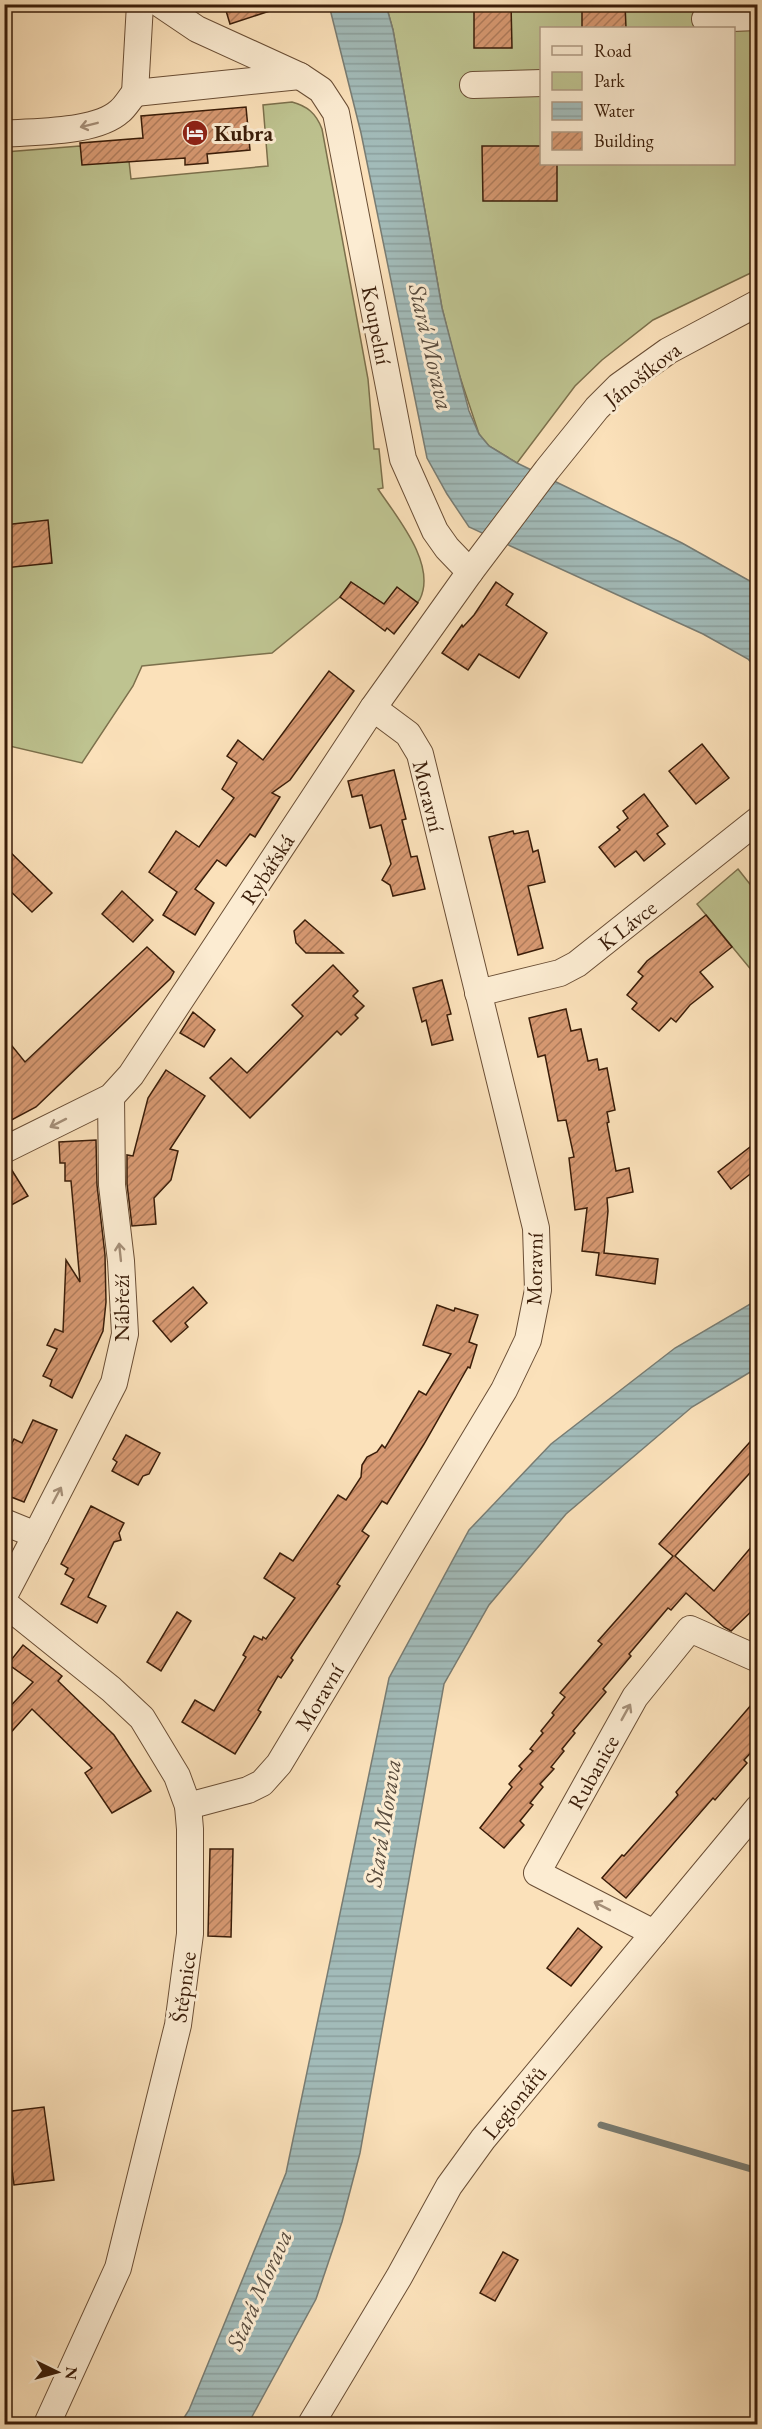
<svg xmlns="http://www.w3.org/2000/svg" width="762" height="2429" viewBox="0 0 762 2429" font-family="'EB Garamond',serif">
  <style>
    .green { fill: #bec390; stroke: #7c704c; stroke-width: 1.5; fill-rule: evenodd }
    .water { fill: url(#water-rules); stroke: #787c73; stroke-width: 1.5 }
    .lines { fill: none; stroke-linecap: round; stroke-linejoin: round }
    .stream { stroke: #787c73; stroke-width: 7 }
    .building { fill: url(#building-hatch); stroke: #3a1d09; stroke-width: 1.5 }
    .minor-casing { stroke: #6a4e35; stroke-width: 28 }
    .minor { stroke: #fcecd2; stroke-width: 26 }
    .oneway { stroke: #a58f78 }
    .labels { text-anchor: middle; stroke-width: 6; stroke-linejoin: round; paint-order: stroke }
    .poi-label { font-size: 22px; font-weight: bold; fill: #3a1d09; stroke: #fcecd2; text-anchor: start }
    .street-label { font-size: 22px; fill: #3a1d09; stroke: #fcecd2 }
    .water-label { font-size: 24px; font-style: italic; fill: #594c3e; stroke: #fcecd2 }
  </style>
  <defs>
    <pattern id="water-rules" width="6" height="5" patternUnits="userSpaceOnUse" patternTransform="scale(1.5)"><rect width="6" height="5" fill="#a2bbb9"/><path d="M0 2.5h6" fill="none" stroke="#8ca09e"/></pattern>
    <pattern id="building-hatch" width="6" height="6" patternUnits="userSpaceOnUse" patternTransform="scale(1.5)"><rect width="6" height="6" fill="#d79972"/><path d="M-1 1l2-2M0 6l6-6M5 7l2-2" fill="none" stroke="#af7c5c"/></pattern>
  </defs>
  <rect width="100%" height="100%" fill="#fbe1ba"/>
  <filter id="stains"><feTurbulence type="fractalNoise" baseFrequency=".00333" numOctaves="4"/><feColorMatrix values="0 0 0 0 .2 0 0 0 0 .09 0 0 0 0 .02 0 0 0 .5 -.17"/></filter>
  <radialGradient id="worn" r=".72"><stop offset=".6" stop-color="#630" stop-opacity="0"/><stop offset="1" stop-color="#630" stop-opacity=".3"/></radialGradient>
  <g class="green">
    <path d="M386,5H757V270L653,320L602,360L575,386L517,463L489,446L479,434L457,368L442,308L393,30ZM542,28H734V164H542Z"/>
    <path d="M292,102C307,106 316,113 322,129L368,379L374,449H379L383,488L378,489C396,516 437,564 420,599C416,605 410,612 405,618L351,582L340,597L272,653L142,666L133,686L82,763L5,745V152L80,146L129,161L131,179L268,166L263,105Z"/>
    <polygon points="738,869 757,893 757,977 697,904"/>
  </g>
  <g class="water">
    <polygon points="329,5 386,5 393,30 442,308 469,411 479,434 489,446 517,463 682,543 757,585 757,669 748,659 703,634 469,527 447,494 427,458 361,133"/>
    <polygon points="757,1300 757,1368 692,1407 566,1514 489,1605 444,1684 360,2153 342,2222 316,2299 248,2424 180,2424 189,2410 286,2173 389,1678 469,1530 551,1444 675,1348"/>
  </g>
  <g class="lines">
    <polyline class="stream" points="601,2125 758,2171"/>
  </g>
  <g class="building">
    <polygon points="224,4 279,4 279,8 230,24"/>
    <polygon points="474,4 511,4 512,48 474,48"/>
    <polygon points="582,4 625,4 626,28 582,28"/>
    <polygon points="246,107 250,150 207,154 208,163 185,165 185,158 82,165 80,143 143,138 141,116"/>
    <polygon points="482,146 542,146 542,164 557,164 557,201 483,201"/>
    <polygon points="48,520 52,563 4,568 4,525"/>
    <polygon points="351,582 384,604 397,587 418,603 394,634 387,628 385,631 340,597"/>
    <polygon points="496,582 513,594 506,605 547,633 519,678 479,654 468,670 442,653 462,625 463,627 474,615"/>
    <polygon points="329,671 354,691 290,780 272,793 280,797 255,837 250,834 226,866 217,860 195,889 214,903 195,935 163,915 177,892 149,872 176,831 199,847 234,798 222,789 237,763 227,756 238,740 263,760"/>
    <polygon points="702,744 729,778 696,804 669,771"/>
    <polygon points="394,770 406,819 402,820 411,857 417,856 425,889 393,896 390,885 382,880 391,864 381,825 370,828 362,795 352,797 348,781"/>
    <polygon points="644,794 668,826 657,834 665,844 644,861 636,851 615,867 599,847 620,830 617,827 628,818 623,811"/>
    <polygon points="513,831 514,834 528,831 533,852 538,850 545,882 528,886 543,948 518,955 489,837"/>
    <polygon points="4,846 52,893 32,912 4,885"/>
    <polygon points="122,891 153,920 133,942 102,914"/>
    <polygon points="706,915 732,947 700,972 713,987 690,1005 676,1022 671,1018 659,1031 632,1009 637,1003 627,995 643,976 638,972 647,961"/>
    <polygon points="305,920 343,953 306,953 296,943 294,931"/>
    <polygon points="147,947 174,972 170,979 36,1107 4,1124 4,1036 25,1062"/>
    <polygon points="333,965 358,991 353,996 364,1006 355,1015 358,1018 341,1035 337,1031 250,1118 210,1078 231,1058 247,1073 303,1016 292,1005"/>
    <polygon points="442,980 451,1014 447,1015 453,1040 432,1045 426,1020 422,1022 413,988"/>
    <polygon points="566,1009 571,1031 581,1029 588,1061 597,1059 599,1070 607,1068 615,1110 607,1112 609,1122 607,1123 616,1171 629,1168 633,1192 607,1198 608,1211 604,1253 658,1259 655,1284 596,1275 599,1253 582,1251 587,1208 575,1210 569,1158 574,1157 566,1120 558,1121 545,1055 538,1057 529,1018"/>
    <polygon points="193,1012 215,1030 204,1047 180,1033"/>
    <polygon points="166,1070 205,1096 170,1149 178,1151 171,1180 154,1198 156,1224 132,1226 127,1184 127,1155 133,1156 148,1098"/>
    <polygon points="96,1140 97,1185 105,1255 106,1302 103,1331 72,1398 50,1386 52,1380 43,1376 57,1349 47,1345 55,1329 63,1332 66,1260 80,1282 71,1181 65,1181 65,1163 60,1163 59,1142"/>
    <polygon points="750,1147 758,1157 758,1168 731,1189 718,1172"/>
    <polygon points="8,1164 28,1196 4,1209 4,1165"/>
    <polygon points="193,1287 207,1303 185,1323 188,1327 171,1342 153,1321"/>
    <polygon points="437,1305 454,1311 455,1308 478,1315 469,1342 477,1345 470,1368 468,1367 424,1444 387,1504 382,1501 362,1531 369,1536 337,1584 340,1586 291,1658 293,1660 281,1678 278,1676 258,1710 261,1712 235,1754 182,1722 195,1700 214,1711 246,1657 243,1655 254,1636 262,1640 263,1637 266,1639 295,1598 264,1578 280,1553 293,1561 338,1495 346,1500 361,1477 362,1465 367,1457 377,1452 382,1445 385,1448 419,1391 426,1395 451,1354 423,1345"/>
    <polygon points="33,1420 57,1430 24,1502 6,1495 11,1484 4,1481 4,1460 14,1439 22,1443"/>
    <polygon points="758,1433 758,1464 675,1556 714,1591 758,1539 758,1605 731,1631 724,1627 686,1593 671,1610 668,1608 629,1654 631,1656 603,1689 606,1692 573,1731 575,1733 562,1749 564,1751 551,1767 554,1769 540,1784 543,1787 530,1803 533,1805 520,1821 524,1825 504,1848 480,1828 512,1787 509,1784 522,1769 519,1766 533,1751 530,1749 543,1733 541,1731 554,1715 552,1713 565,1697 560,1693 602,1644 598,1641 673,1556 659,1544"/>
    <polygon points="126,1435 160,1453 149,1474 143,1476 138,1485 112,1471 117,1462 113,1459"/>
    <polygon points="91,1506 124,1523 119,1533 121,1540 114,1542 88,1597 106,1606 97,1623 61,1604 74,1579 65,1574 68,1568 61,1564"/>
    <polygon points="177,1612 191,1621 161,1671 147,1662"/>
    <polygon points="23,1645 62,1676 58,1681 114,1735 151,1791 112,1813 85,1773 92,1768 32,1709 4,1740 4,1713 33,1682 8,1664"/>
    <polygon points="758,1697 758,1745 744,1760 747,1763 715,1800 713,1798 626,1898 602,1878 622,1855 624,1856 678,1795 676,1792"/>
    <polygon points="210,1849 233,1849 231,1937 208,1936"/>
    <polygon points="578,1928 602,1947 571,1986 547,1968"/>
    <polygon points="44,2107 54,2180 14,2185 9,2147 4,2148 4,2112"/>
    <polygon points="503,2252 518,2260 495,2301 480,2293"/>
  </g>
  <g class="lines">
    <g class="minor-casing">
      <g id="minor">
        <polyline points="160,4 197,29 300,76 321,90 336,113 403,459 435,531 447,548 470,572"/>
        <polyline points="705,19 758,17"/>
        <polyline points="473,85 542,83"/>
        <polyline points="135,93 300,76"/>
        <polyline points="135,93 140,4"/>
        <path d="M4,134C36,131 96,133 120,111C126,106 130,98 135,93"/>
        <polyline points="478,993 560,973 577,964 758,820"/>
        <polyline points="4,1150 111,1097 131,1075 373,708 470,572 547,470 597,408 619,386 668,351 758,303"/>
        <polyline points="4,1522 36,1535 114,1383 125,1334 121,1261 112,1185 111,1097"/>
        <polyline points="4,1596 36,1535"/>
        <polyline points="4,1603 111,1689 142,1718 177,1776 188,1806 190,1829 190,1934 178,2025 118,2268 47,2424"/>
        <polyline points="188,1806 248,1790 262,1783 279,1764 504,1390 528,1340 538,1290 536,1228 420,754 408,734 373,708"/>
        <polyline points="654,1933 537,1873 635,1697 690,1629 758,1659"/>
        <polyline points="311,2424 399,2277 449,2186 483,2139 758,1808"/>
      </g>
    </g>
    <use href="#minor" class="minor"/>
  </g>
  <defs><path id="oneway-shaft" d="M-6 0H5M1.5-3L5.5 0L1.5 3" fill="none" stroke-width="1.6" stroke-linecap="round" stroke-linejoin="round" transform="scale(1.5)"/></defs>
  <g class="oneway">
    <use href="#oneway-shaft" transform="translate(89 125) rotate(166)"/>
    <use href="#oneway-shaft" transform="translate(58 1123) rotate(153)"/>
    <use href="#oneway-shaft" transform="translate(120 1252) rotate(-96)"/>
    <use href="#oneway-shaft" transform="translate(57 1495) rotate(-62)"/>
    <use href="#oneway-shaft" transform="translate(626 1712) rotate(-61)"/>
    <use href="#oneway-shaft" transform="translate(602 1906) rotate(-153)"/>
  </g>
  <defs>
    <g id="hotel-disc" transform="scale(1.35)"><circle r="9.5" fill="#8f2418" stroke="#fcecd2"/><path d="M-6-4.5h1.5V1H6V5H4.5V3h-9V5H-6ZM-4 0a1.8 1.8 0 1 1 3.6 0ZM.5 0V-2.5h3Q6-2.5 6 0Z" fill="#fff"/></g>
  </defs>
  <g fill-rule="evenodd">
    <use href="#hotel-disc" x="195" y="133"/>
  </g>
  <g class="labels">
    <g class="poi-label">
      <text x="214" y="141">Kubra</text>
    </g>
    <g class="street-label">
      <text transform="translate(377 325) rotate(79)" y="8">Koupelní</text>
      <text transform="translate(642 374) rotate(-38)" y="8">Jánošíkova</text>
      <text transform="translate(429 796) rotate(76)" y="8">Moravní</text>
      <text transform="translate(267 869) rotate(-57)" y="8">Rybářská</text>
      <text transform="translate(627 925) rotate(-38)" y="8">K Lávce</text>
      <text transform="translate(534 1269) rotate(-89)" y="8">Moravní</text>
      <text transform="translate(121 1308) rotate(-90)" y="8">Nábřeží</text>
      <text transform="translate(319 1697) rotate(-59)" y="8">Moravní</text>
      <text transform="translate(593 1772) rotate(-61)" y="8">Rubanice</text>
      <text transform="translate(183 1987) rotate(-82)" y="8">Štěpnice</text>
      <text transform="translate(514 2102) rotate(-51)" y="8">Legionářů</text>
    </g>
    <g class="water-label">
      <text transform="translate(431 347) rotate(77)" y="8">Stará Morava</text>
      <text transform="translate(383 1823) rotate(-81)" y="8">Stará Morava</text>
      <text transform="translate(259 2290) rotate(-66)" y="8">Stará Morava</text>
    </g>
  </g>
  <rect width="762" height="2429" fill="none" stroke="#fbe1ba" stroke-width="24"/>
  <rect x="6" y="6" width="750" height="2417" fill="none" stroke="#3a1d09" stroke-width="3"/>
  <rect x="12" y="12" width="738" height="2405" fill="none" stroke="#3a1d09" stroke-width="1.5"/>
  <rect x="540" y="27" width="195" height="138" fill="#fcecd2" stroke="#ae9982" stroke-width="1.5"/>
  <rect x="552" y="46" width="30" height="9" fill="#fcecd2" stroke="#ae9982" stroke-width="1.5"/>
  <text x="594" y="57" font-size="18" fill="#3a1d09">Road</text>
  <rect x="552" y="72" width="30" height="18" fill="#bec390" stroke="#ae9982" stroke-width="1.5"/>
  <text x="594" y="87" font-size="18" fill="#3a1d09">Park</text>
  <rect x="552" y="102" width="30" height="18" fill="url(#water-rules)" stroke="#ae9982" stroke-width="1.5"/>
  <text x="594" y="117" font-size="18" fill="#3a1d09">Water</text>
  <rect x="552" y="132" width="30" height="18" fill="url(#building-hatch)" stroke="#ae9982" stroke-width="1.5"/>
  <text x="594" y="147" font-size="18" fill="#3a1d09">Building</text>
  <g transform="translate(57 2372) rotate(95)" stroke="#fcecd2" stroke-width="4.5" paint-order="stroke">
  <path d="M0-4.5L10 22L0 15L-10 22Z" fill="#3a1d09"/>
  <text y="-9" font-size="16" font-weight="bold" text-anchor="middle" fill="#3a1d09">N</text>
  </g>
  <rect width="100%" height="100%" filter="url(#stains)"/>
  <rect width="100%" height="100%" fill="url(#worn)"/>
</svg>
